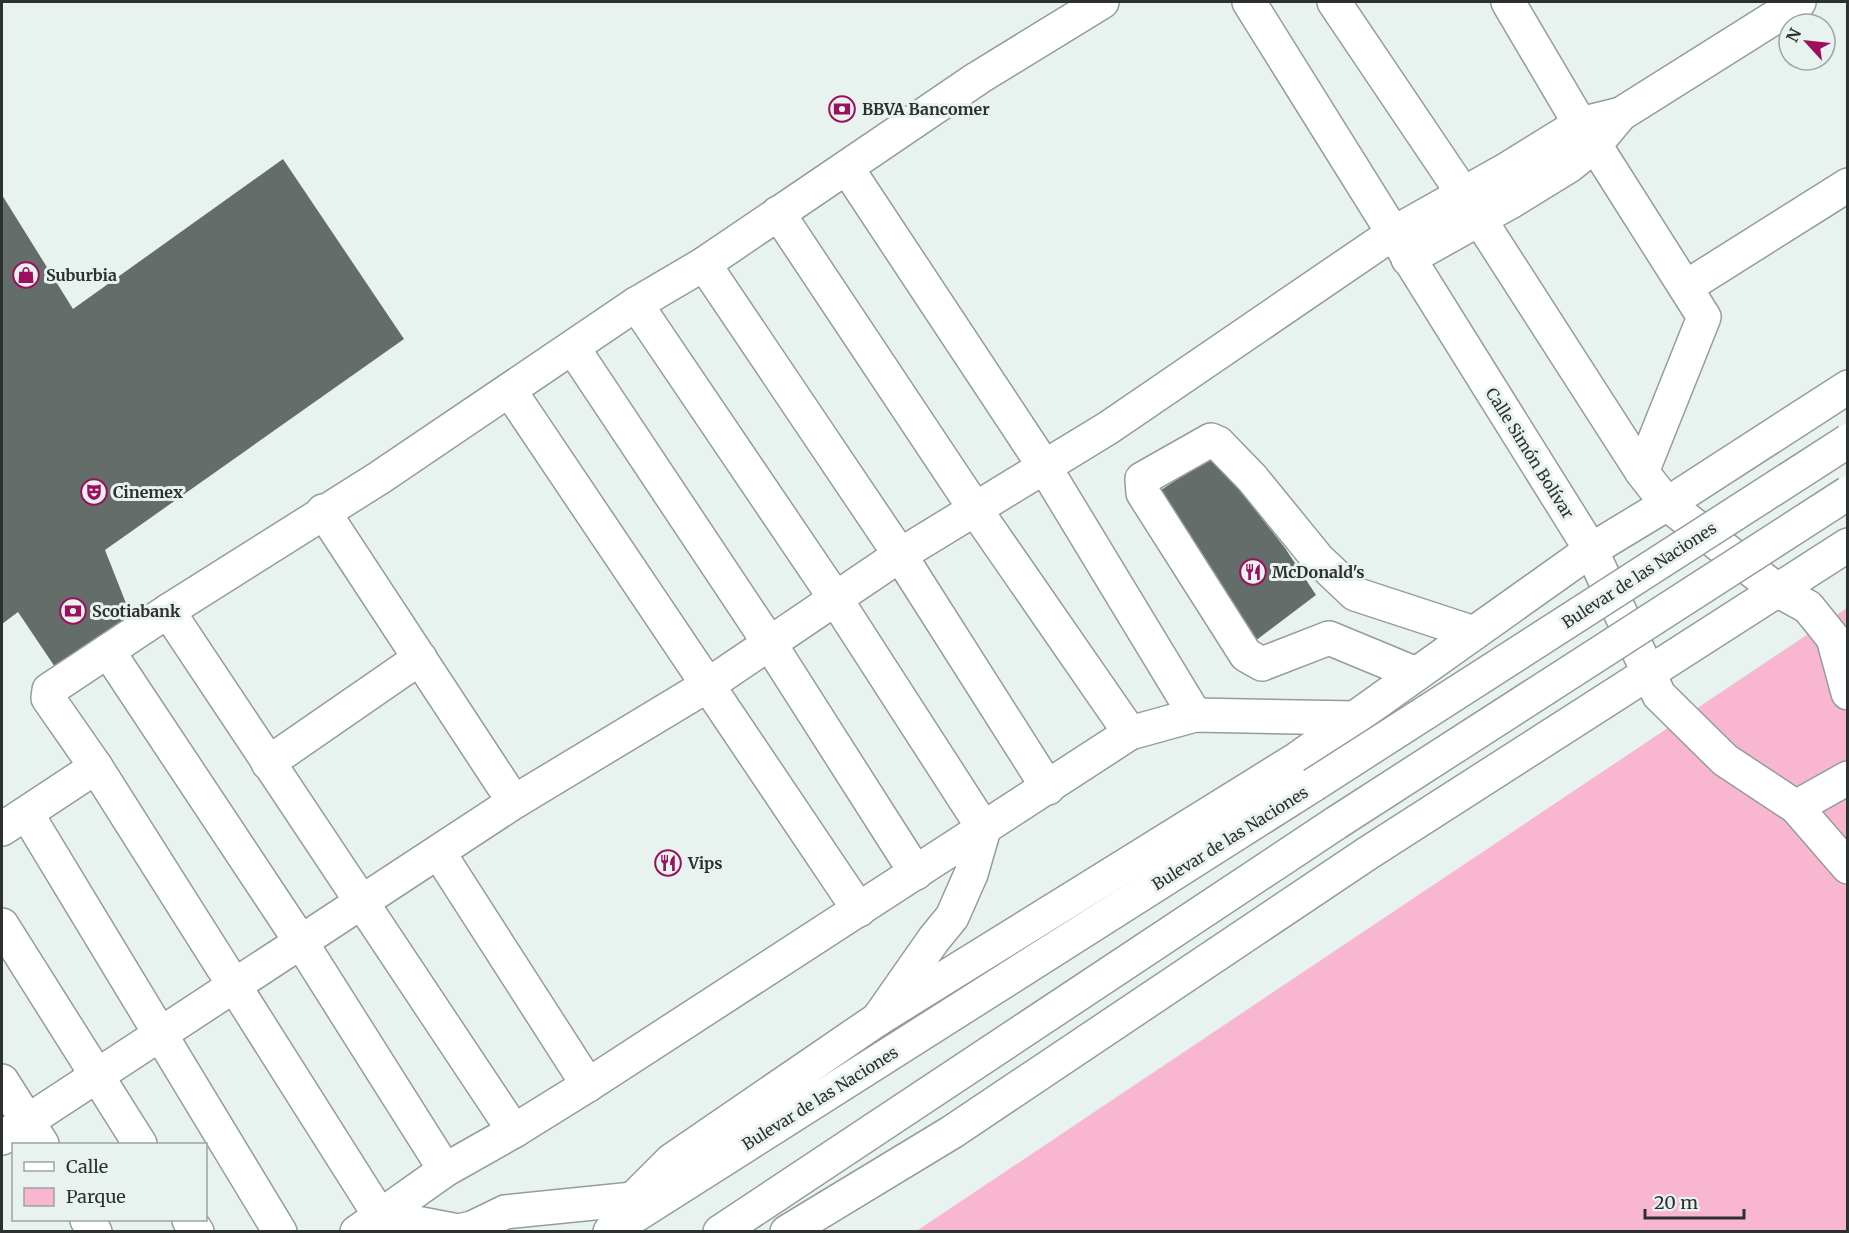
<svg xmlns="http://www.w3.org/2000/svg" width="1849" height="1233" viewBox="0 0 1849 1233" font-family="Merriweather,serif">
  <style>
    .green { fill: #f8b6d0 }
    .building { fill: #656d6b }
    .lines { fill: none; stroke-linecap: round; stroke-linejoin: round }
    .minor-casing { stroke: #949d9a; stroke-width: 36 }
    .major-casing { stroke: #949d9a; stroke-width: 36 }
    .minor { stroke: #fff; stroke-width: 33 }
    .major { stroke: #fff; stroke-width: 33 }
    .major-bridge-casing { stroke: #949d9a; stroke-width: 36; stroke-linecap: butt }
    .major-bridge { stroke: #fff; stroke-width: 33 }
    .labels { text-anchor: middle; stroke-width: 6; stroke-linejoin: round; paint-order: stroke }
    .poi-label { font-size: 16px; font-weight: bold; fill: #2c302f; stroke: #e8f2ef; text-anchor: start }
    .street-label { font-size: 16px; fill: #2c302f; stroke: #e8f2ef }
  </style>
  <rect width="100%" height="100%" fill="#e8f2ef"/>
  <polygon class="green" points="1847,608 1847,1231 915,1232"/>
  <g class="building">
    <polygon points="283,159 404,339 105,550 131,616 55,667 18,612 2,624 2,195 73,309"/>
    <polygon points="1213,456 1285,548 1316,595 1251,644 1158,492"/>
  </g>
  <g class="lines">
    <g class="minor-casing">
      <g id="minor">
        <polyline points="1508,2 1580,124 1595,145 1704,317 1642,472"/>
        <polyline points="847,168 1044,466 1195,715"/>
        <polyline points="778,213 975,509 1130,733"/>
        <polyline points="1408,259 1512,201 1569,166 1595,145 1621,114 1799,2"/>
        <polyline points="704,264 900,555 1048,788"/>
        <polyline points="1686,287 1848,185"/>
        <polyline points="636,304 835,598 984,829 971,874 952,917 934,939 878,1019"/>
        <polyline points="573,348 770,644 916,873"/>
        <polyline points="510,391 859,910"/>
        <polyline points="323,511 514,802"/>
        <polyline points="168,611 514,1131"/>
        <polyline points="108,651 301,942 445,1170"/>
        <polyline points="1416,674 1329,638 1262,664 1246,655 1143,493 1142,479 1211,440 1218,443 1252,478 1318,559 1355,594 1474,633"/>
        <polyline points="268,763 420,658"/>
        <polyline points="96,767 380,1216 357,1232"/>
        <polyline points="1796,807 1848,778"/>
        <polyline points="27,814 280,1232"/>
        <polyline points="2,829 96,767 48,698 49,690 168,611 379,478 636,304 704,264 978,78 1102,2"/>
        <polyline points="439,853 588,1085"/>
        <polyline points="2,925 140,1144"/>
        <polyline points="2,1081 42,1144"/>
        <polyline points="2,1138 514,802 708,685 900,555 1108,428 1392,234 1504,171 1580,124 1621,114"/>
        <polyline points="380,1216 445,1170 514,1131 588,1085 1130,733 1195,715 1355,718"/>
        <polyline points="380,1216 458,1231 472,1228 505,1212 633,1199"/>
        <polyline points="87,1220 95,1232"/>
        <polyline points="189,1220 197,1232"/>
      </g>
    </g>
    <g class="major-casing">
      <g id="major">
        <polyline points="1249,2 1591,550 1659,695 1725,760 1796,807 1848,867"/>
        <polyline points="1334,2 1464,195 1642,472 1667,504 1777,590 1808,607 1833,638 1848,693"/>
        <polyline points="636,1215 1313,785"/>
        <polyline points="610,1232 633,1199 672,1160 878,1019 1297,759 1591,550 1667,504 1848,387"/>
        <polyline points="720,1232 1336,823"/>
        <polyline points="787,1232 952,1132 1368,853 1848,545"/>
      </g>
    </g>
    <use href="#minor" class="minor"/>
    <use href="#major" class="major"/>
    <g class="major-bridge-casing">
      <g id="major-bridge">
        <polyline points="1313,785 1848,441"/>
        <polyline points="1336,823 1848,493"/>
      </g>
    </g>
    <use href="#major-bridge" class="major-bridge"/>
  </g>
  <defs>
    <g id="bank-ring" transform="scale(1.35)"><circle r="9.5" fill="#e8f2ef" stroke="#9c0f5e" stroke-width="1.5"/><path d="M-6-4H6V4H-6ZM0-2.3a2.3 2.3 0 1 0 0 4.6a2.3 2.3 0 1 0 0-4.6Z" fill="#9c0f5e"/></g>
    <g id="shop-ring" transform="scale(1.35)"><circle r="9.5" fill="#e8f2ef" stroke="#9c0f5e" stroke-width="1.5"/><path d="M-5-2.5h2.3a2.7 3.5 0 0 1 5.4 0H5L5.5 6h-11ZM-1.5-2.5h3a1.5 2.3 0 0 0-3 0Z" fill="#9c0f5e"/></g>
    <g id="theatre-ring" transform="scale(1.35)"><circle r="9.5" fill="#e8f2ef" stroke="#9c0f5e" stroke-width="1.5"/><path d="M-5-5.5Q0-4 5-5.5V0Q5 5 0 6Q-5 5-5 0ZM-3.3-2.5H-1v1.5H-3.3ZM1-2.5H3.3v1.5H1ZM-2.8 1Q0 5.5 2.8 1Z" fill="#9c0f5e"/></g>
    <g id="restaurant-ring" transform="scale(1.35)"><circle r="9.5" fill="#e8f2ef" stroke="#9c0f5e" stroke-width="1.5"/><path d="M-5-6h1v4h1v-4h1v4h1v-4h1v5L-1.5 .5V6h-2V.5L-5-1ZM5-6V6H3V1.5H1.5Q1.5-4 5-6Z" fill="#9c0f5e"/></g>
  </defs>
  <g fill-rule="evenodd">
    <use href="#bank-ring" x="842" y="109"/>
    <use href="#shop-ring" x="26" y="275"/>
    <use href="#theatre-ring" x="94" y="492"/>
    <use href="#restaurant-ring" x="1253" y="572"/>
    <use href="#bank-ring" x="73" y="611"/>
    <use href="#restaurant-ring" x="668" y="863"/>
  </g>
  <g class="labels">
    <g class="poi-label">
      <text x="862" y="115">BBVA Bancomer</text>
      <text x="46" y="281">Suburbia</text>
      <text x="113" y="498">Cinemex</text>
      <text x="1272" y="578">McDonald's</text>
      <text x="92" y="617">Scotiabank</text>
      <text x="688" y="869">Vips</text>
    </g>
    <g class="street-label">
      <text transform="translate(1530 453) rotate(58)" y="6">Calle Simón Bolívar</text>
      <text transform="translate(1639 575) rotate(-33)" y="6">Bulevar de las Naciones</text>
      <text transform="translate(1230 838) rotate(-32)" y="6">Bulevar de las Naciones</text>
      <text transform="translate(820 1098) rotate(-32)" y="6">Bulevar de las Naciones</text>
    </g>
  </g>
  <rect width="1849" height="1233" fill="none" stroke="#2c302f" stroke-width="6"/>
  <rect x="12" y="1143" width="195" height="78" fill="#e8f2ef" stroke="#9da4a2" stroke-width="1.5"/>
  <rect x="24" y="1162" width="30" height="9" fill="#ffffff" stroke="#9da4a2" stroke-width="1.5"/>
  <text x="66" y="1173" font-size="18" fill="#2c302f">Calle</text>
  <rect x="24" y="1188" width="30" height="18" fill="#f8b6d0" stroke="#9da4a2" stroke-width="1.5"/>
  <text x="66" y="1203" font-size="18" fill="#2c302f">Parque</text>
  <g transform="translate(1807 42) rotate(297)"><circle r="28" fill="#e8f2ef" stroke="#9da4a2" stroke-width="1.5"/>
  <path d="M0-4.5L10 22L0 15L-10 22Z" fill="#9c0f5e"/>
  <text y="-9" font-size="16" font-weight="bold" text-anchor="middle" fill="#2c302f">N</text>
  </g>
  <path d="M1645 1209v9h99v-9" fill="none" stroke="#2c302f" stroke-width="3"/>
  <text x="1654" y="1209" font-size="18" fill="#2c302f" stroke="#e8f2ef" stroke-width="4.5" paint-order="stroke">20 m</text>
</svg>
